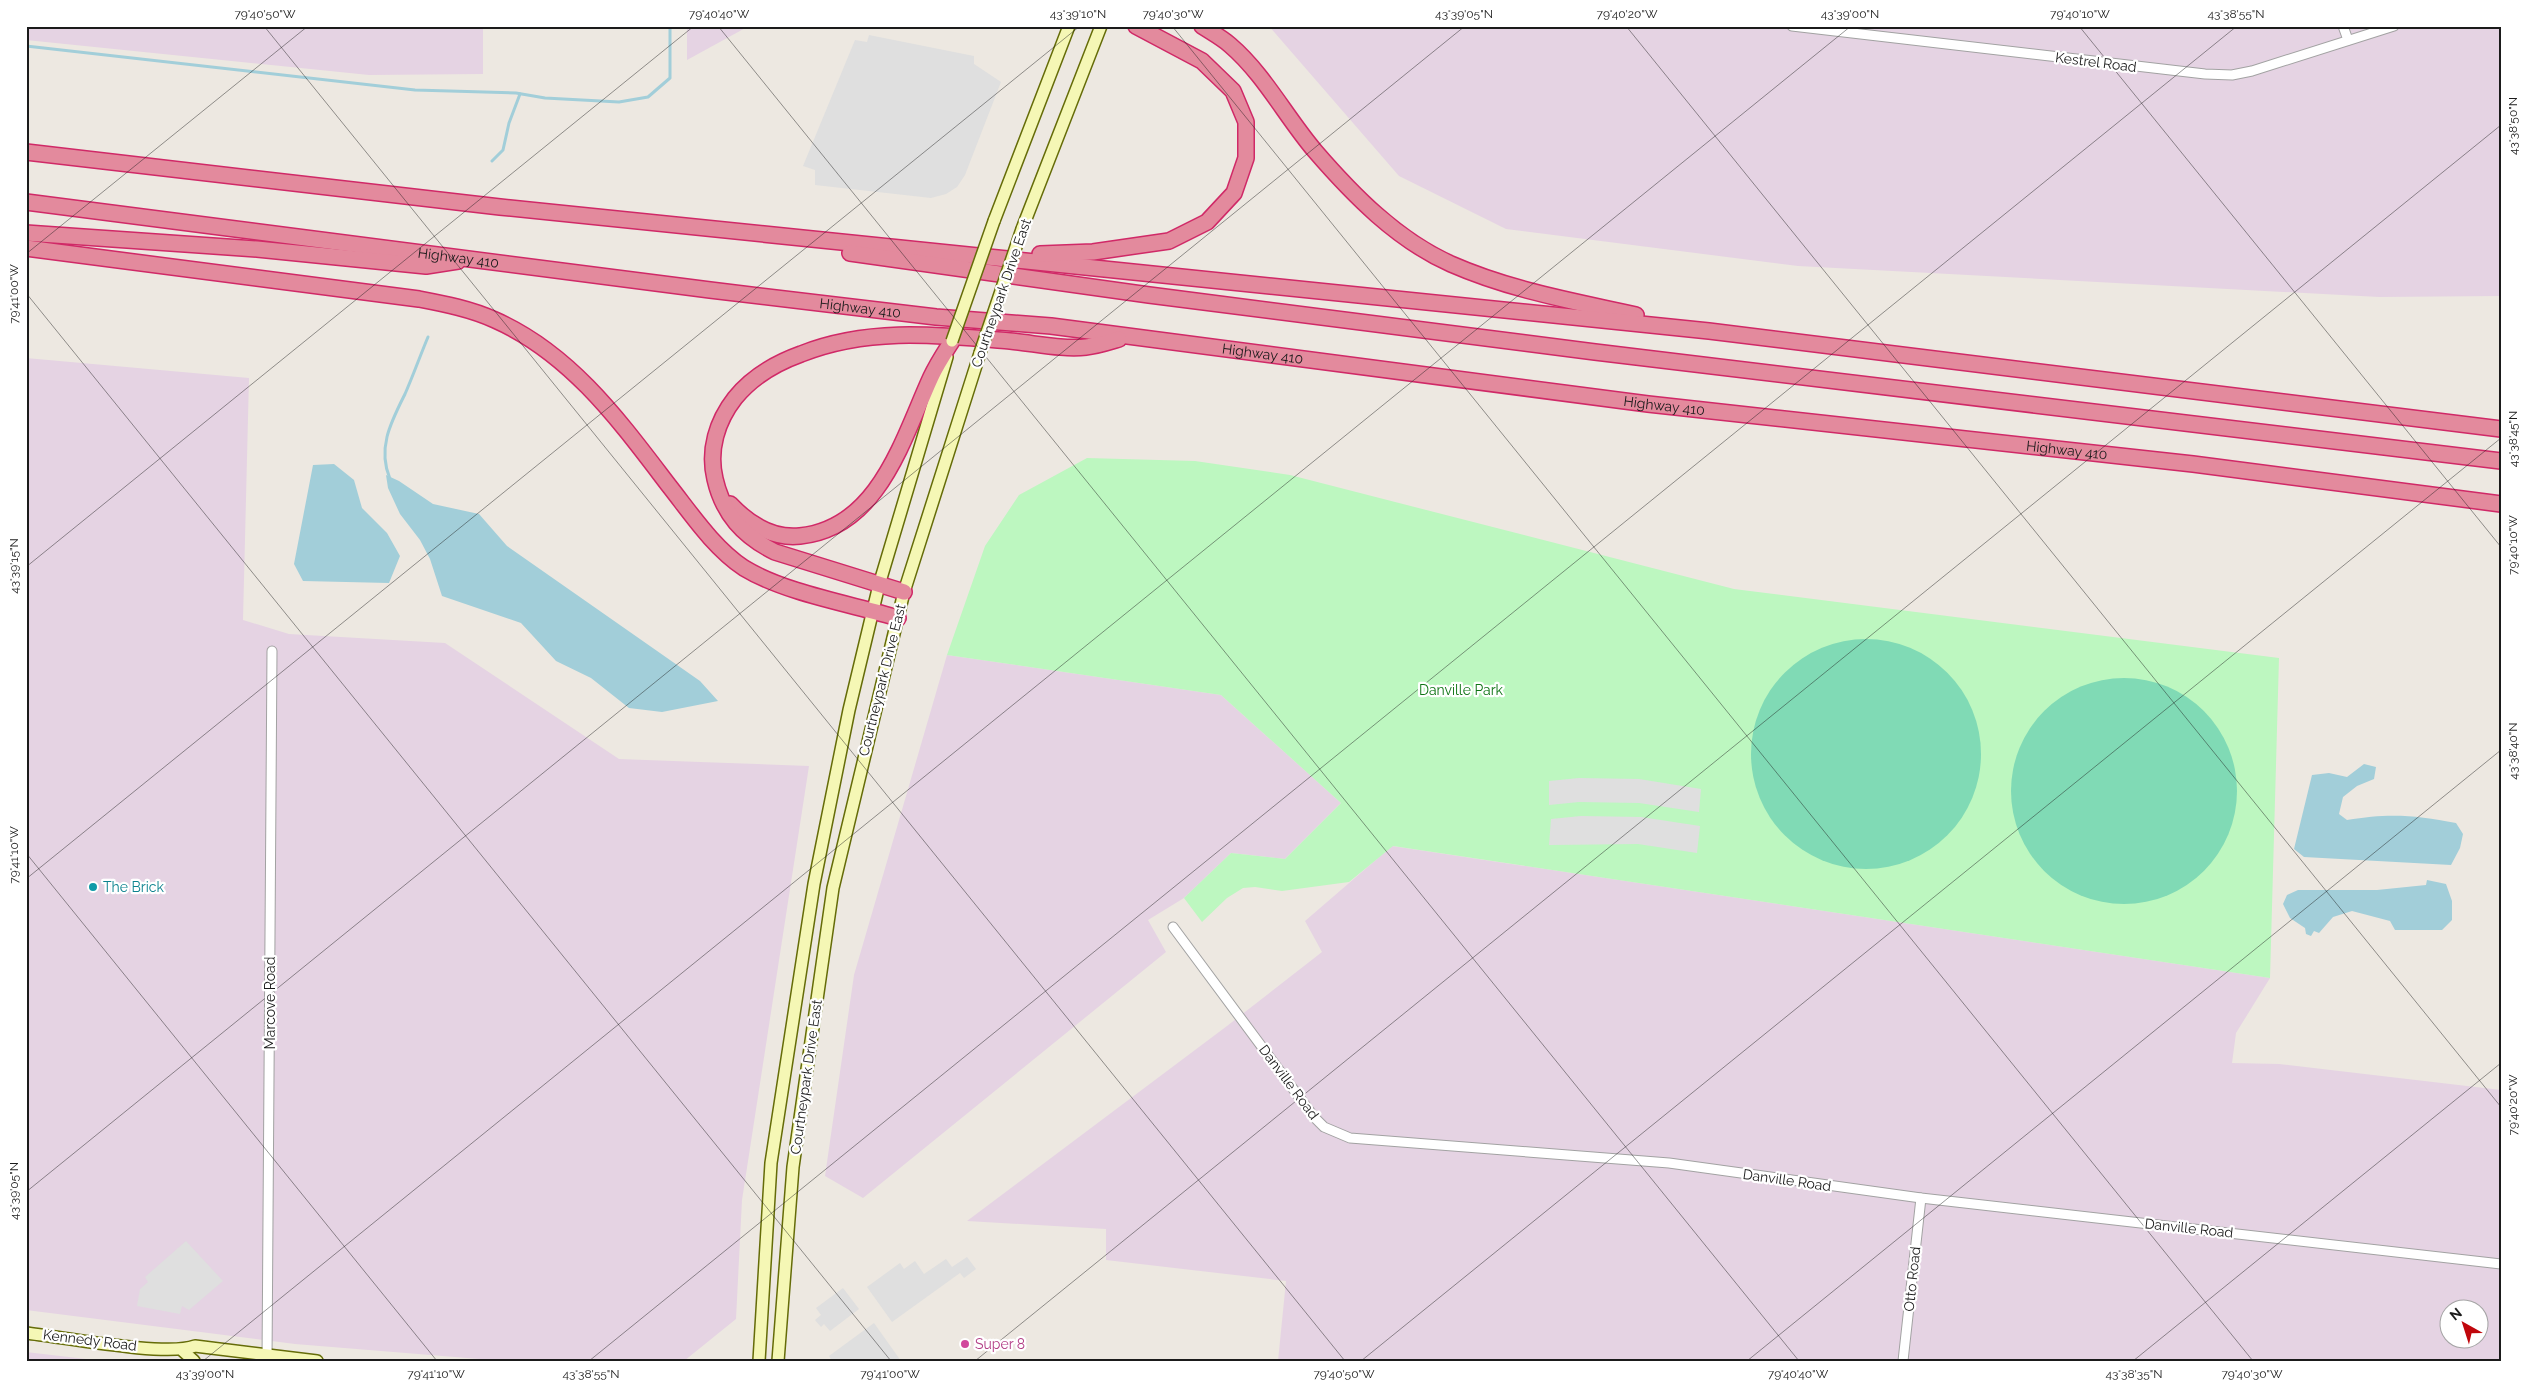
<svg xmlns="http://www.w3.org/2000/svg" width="2527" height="1387" viewBox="0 0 2527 1387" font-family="Raleway,sans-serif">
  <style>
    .industrial { fill: #e5d3e3; fill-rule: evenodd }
    .park { fill: #bdf7c0 }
    .pitch { fill: #80dab5 }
    .parking { fill: #dfdfdf }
    .water { fill: #a2ced9 }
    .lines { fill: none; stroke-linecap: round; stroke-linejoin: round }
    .stream { stroke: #a2ced9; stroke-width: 3 }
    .street-casing { stroke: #a2a2a2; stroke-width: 11 }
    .secondary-casing { stroke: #656c08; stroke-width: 14 }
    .highway-casing { stroke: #d02967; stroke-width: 18 }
    .street { stroke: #fff; stroke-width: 9 }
    .secondary { stroke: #f5f7b5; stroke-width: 11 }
    .highway { stroke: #e38a9d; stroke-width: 15 }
    .secondary-bridge-casing { stroke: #656c08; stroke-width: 14; stroke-linecap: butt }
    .secondary-bridge { stroke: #f5f7b5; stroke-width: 11 }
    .ticks { fill: none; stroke: #1b1b1b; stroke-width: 1; stroke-opacity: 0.45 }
    .culture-dot { fill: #0f9aa8; stroke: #fff; stroke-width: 2 }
    .hotel-dot { fill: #d1479c; stroke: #fff; stroke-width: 2 }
    .labels { text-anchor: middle; stroke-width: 4.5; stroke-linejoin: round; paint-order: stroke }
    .street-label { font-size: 14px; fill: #1b1b1b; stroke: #fff }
    .park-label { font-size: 14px; fill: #0e7414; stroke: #fff }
    .culture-label { font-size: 14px; fill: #0d838f; stroke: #fff; text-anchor: start }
    .hotel-label { font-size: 14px; fill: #b23c85; stroke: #fff; text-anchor: start }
    .neatline { fill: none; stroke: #1b1b1b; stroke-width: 2 }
    .ticks-label { font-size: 12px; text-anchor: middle; fill: #1b1b1b }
  </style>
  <rect width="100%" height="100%" fill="#ede8e1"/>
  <g class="industrial">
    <polygon points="26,26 483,26 483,74 369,75 26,40"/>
    <polygon points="687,26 749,26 687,60"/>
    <polygon points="1269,26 2501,26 2501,296 2379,297 1798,266 1506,229 1399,176"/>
    <polygon points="26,358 249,378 243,620 289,634 445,643 619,759 809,766 742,1200 736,1319 684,1361 504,1361 295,1344 26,1310"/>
    <polygon points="947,655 1221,695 1341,803 1285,859 1231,853 1184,898 1148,920 1166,952 863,1198 825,1176 854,975"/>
    <path d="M1392,846L2270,978L2236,1033L2232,1063L2279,1064L2501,1090V1361H1278L1286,1281L1106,1260V1229L967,1221L1227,1026L1322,952L1305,921ZM2450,1310H2480V1340H2450Z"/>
    <polygon points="26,1352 103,1361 26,1361"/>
  </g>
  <polygon class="park" points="1087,458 1195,461 1290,475 1734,589 2279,658 2270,978 1393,846 1349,882 1282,891 1255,887 1243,888 1227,898 1202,922 1184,898 1231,853 1285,859 1341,803 1221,695 947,655 985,546 1019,495"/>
  <g class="pitch">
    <circle cx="1866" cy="754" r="115"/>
    <circle cx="2124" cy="791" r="113"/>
  </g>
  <g class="parking">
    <polygon points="869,35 974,56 974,64 1001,82 965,175 957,187 946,194 931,198 815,185 815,170 803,166 855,40 867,42"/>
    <polygon points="1579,778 1639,779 1701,789 1699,812 1639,803 1579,802 1549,805 1549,781"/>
    <polygon points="1581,816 1641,817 1700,826 1697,853 1638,844 1549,845 1551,819"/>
    <polygon points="186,1241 223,1281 189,1310 182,1306 180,1314 137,1306 140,1289 148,1282 145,1277"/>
    <polygon points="967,1257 976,1269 964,1278 960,1273 892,1322 867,1287 900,1263 904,1269 915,1261 924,1274 946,1259 952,1267"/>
    <polygon points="843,1288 859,1309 830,1331 824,1324 821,1327 815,1320 821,1315 816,1308"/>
    <polygon points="874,1323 901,1361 832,1361 829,1356"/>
  </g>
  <g class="water">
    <polygon points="334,464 354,480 362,508 387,533 400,556 389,583 303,581 294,564 313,465"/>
    <polygon points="386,475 399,481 433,504 479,514 507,546 700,681 718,701 662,712 629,708 591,678 556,661 521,623 442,596 430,559 420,540 400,514 388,488"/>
    <path d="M2364,764L2376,767L2374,779L2357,786L2343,797L2339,814L2347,820C2388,813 2416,815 2456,823L2463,834L2460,848L2451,865L2304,857L2294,849L2312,775L2329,773L2347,777Z"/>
    <polygon points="2427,880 2446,884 2452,901 2452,920 2442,930 2395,930 2390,921 2352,911 2333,917 2319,933 2314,931 2311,936 2306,934 2305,928 2290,918 2283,904 2287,895 2298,890 2377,890 2426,885"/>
  </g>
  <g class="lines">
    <g class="stream">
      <polyline points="26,46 415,90 516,93 545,98 619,102 648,97 670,78 670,26"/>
      <polyline points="492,161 503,150 509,123 520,94"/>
      <path d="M390,479C377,448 391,422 405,394C413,376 420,356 428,337"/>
    </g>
    <g class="street-casing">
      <g id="street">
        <polyline points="1792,26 2205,74 2232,75 2252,71 2394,26"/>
        <polyline points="2343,26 2348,40"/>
        <polyline points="1173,927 1314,1117 1324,1127 1350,1138 1669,1163 1921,1198 2501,1264"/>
        <polyline points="267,1361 272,651"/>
        <polyline points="1903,1361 1921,1198"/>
      </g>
    </g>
    <g class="secondary-casing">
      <g id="secondary">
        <polyline points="994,221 1069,26"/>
        <polyline points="1022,229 1101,26"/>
        <path d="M26,1333C63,1337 166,1357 195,1346L317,1361"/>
        <polyline points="183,1351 194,1361"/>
        <polyline points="759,1361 771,1163 814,884 849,710 879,585 947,357"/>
        <polyline points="778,1361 793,1167 833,888 904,592 980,353"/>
      </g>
    </g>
    <g class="highway-casing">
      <g id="highway">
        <path d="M1202,26C1211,32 1222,38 1230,45C1264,74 1286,117 1315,151C1353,195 1397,240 1451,264C1510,290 1573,301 1636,315"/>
        <polyline points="26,152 500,207 1709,331 2501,429"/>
        <path id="s1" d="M26,202L710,290L936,317L1051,326L1648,404L2193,464L2501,504"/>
        <polyline points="26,233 257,249 426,266 458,261"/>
        <path d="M26,248L419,299C445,304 471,309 495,320C572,354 621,423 670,487C692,515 714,548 744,568C785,593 851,604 898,618"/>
        <polyline points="850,253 1149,295 1595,352 2501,461"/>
        <polyline points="1040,254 1093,252 1169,241 1207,222 1234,193 1246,158 1246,122 1233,91 1202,61 1136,26"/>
        <path d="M730,504C748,523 772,539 800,536C879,528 903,438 931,377C937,364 945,352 952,341"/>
        <path d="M904,592L775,552C743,536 723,514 715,479C708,450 717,421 735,398C752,377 776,363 801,354C869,327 939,335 1010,341C1033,343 1064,350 1086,347C1097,346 1109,342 1119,339"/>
      </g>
    </g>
    <use href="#street" class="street"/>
    <use href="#secondary" class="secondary"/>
    <use href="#highway" class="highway"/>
    <g class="secondary-bridge-casing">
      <g id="secondary-bridge">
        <polyline points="952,341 994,221"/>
        <polyline points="980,353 1022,229"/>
      </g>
    </g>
    <use href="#secondary-bridge" class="secondary-bridge"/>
  </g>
  <path class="ticks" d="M264,26L1345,1361M718,26L1799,1361M1172,26L2253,1361M1626,26L2501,1107M2079,26L2501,547M26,254L308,26M26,293L891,1361M26,567L694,26M26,853L437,1361M26,879L1080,26M26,1192L1465,26M203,1361L1851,26M589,1361L2237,26M975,1361L2501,125M1361,1361L2501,438M1747,1361L2501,750M2133,1361L2501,1063"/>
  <circle class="culture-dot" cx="93" cy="887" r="5"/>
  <circle class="hotel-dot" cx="965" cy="1344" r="5"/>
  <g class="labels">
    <g class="street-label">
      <text transform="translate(2096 62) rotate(7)" y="5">Kestrel Road</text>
      <text dy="5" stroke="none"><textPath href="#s1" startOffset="436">Highway 410</textPath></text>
      <text transform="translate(1001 293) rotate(-71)" y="5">Courtneypark Drive East</text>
      <text dy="5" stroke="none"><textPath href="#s1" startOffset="841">Highway 410</textPath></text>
      <text dy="5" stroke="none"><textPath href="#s1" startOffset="1246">Highway 410</textPath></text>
      <text dy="5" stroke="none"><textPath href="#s1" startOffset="1651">Highway 410</textPath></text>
      <text dy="5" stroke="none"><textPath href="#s1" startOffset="2056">Highway 410</textPath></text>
      <text transform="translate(882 680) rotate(-76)" y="5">Courtneypark Drive East</text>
      <text transform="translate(270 1003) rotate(-90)" y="5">Marcove Road</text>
      <text transform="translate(806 1077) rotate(-82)" y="5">Courtneypark Drive East</text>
      <text transform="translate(1289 1082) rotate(53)" y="5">Danville Road</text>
      <text transform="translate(1787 1180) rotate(8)" y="5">Danville Road</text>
      <text transform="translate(2189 1228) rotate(6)" y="5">Danville Road</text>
      <text transform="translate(1912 1279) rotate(-84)" y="5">Otto Road</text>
      <text transform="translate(90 1340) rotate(7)" y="5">Kennedy Road</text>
    </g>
    <g class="park-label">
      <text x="1461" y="695">Danville Park</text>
    </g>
    <g class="culture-label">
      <text x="103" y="892">The Brick</text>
    </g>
    <g class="hotel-label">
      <text x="975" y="1349">Super 8</text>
    </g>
  </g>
  <rect width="2527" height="1387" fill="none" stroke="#ffffff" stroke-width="55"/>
  <g transform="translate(2464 1324) rotate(321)"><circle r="24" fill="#ffffff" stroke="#a4a4a4"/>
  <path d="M0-4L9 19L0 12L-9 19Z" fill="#c0060c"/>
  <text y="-8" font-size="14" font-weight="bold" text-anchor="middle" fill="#1b1b1b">N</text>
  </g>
  <rect x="28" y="28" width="2472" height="1332" class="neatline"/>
  <g class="ticks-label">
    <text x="265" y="18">79°40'50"W</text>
    <text x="719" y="18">79°40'40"W</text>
    <text x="1078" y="18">43°39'10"N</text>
    <text x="1173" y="18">79°40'30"W</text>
    <text x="1464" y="18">43°39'05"N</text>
    <text x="1627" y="18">79°40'20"W</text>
    <text x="1850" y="18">43°39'00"N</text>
    <text x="2080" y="18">79°40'10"W</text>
    <text x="2236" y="18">43°38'55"N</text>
    <text transform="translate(2513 126) rotate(-90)" y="4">43°38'50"N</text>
    <text transform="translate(14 294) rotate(-90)" y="4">79°41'00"W</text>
    <text transform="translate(2513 439) rotate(-90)" y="4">43°38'45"N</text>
    <text transform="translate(2513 545) rotate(-90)" y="4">79°40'10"W</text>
    <text transform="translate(14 566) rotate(-90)" y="4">43°39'15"N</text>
    <text transform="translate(2513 751) rotate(-90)" y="4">43°38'40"N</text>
    <text transform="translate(14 855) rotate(-90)" y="4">79°41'10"W</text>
    <text transform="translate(2513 1105) rotate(-90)" y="4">79°40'20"W</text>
    <text transform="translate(14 1191) rotate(-90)" y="4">43°39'05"N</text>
    <text x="205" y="1378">43°39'00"N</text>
    <text x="436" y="1378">79°41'10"W</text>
    <text x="591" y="1378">43°38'55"N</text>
    <text x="890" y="1378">79°41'00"W</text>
    <text x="1344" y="1378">79°40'50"W</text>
    <text x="1798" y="1378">79°40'40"W</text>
    <text x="2134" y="1378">43°38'35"N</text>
    <text x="2252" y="1378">79°40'30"W</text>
  </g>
</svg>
